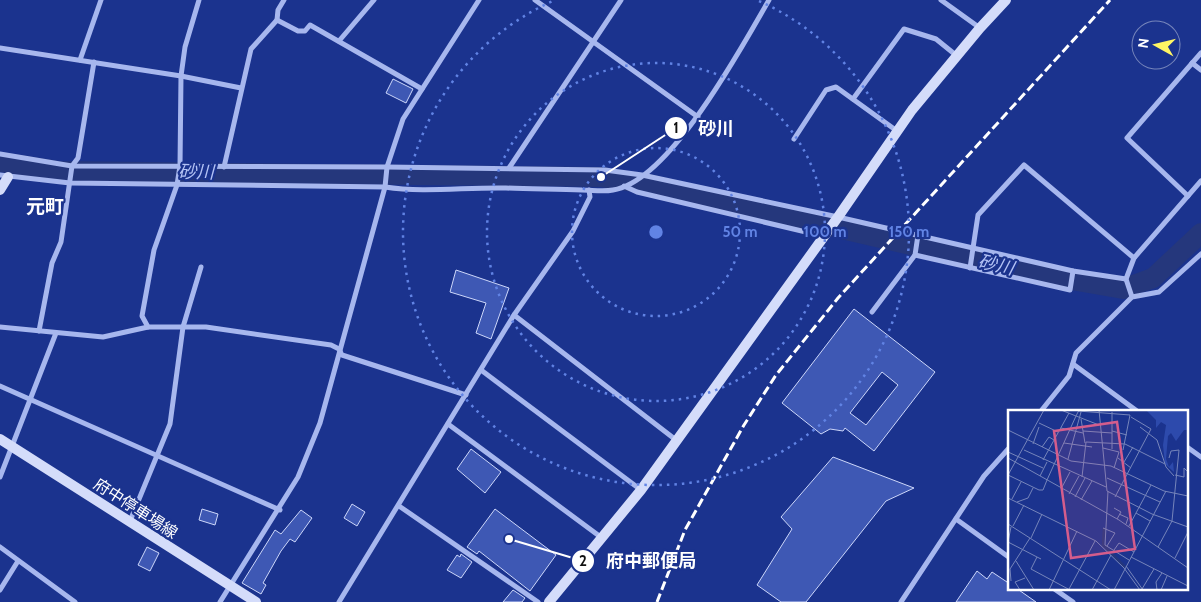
<svg xmlns="http://www.w3.org/2000/svg" width="1201" height="602" viewBox="0 0 1201 602" font-family="Cabin,'Noto Sans JP',sans-serif">
  <style>
    .lines { fill: none; stroke-linecap: round; stroke-linejoin: round }
    .river { stroke: #25377c; stroke-width: 20 }
    .building { fill: #3e58b4; stroke: #cdd7fa; fill-rule: evenodd }
    .street { stroke: #a7b7ee; stroke-width: 5 }
    .secondary { stroke: #d4dcfa; stroke-width: 10 }
    .rail { stroke: #fff; stroke-width: 3; stroke-dasharray: 9 4; stroke-linecap: butt }
    .ring { fill: none; stroke: #6183e4; stroke-width: 2.5; stroke-dasharray: 2.5 5 }
    .labels { text-anchor: middle; stroke-width: 4.5; stroke-linejoin: round; paint-order: stroke }
    .street-label { font-size: 16px; fill: #fff; stroke: #1b338e }
    .water-label { font-size: 18px; font-style: italic; fill: #b3c2f5; stroke: #1b338e }
    .quarter-label { font-size: 19px; font-weight: bold; fill: #fff; stroke: #1b338e }
    .inset-river { fill: none; stroke: #25377c; stroke-width: 2.5 }
    .inset-road { fill: none; stroke: #7685bb; stroke-width: 1 }
    .view { fill: #d45d8c; fill-opacity: 0.15; stroke: #d45d8c; stroke-width: 2.5 }
    .inset-edge { fill: none; stroke: #fff; stroke-width: 2.5 }
    .centre { fill: #6183e4; stroke: #1b338e; stroke-width: 2.5 }
    .ring-label { font-size: 15px; text-anchor: middle; font-weight: bold; fill: #6183e4; stroke: #1b338e; stroke-width: 4.5; stroke-linejoin: round; paint-order: stroke }
    .leader { fill: none; stroke: #fff; stroke-width: 2 }
    .callout-dot { fill: #fff; stroke: #1b338e; stroke-width: 2 }
    .mark-label { font-size: 15px; text-anchor: middle; font-weight: bold; fill: #111 }
    .callout-label { font-size: 18px; text-anchor: middle; font-weight: bold; fill: #fff; stroke: #1b338e; stroke-width: 4.5; stroke-linejoin: round; paint-order: stroke }
  </style>
  <rect width="100%" height="100%" fill="#1b338e"/>
  <g class="lines">
    <polyline class="river" points="0,162 58,171 601,177 648,184 1031,273 1123,289 1153,278 1201,233"/>
  </g>
  <g class="building">
    <polygon points="393,79 413,89 406,103 386,93"/>
    <polygon points="456,270 509,288 491,339 476,333 486,303 450,292"/>
    <path d="M854,309L935,372L874,451L845,428L843,431L830,429L821,434L782,403ZM882,372L898,385L866,425L850,413Z"/>
    <polygon points="471,449 501,472 485,493 457,469"/>
    <polygon points="833,457 914,488 886,501 806,602 781,602 757,585 792,529 781,517"/>
    <polygon points="352,504 365,512 357,526 344,518"/>
    <polygon points="202,509 218,514 215,525 199,520"/>
    <polygon points="495,509 556,555 530,591 479,551 477,554 467,547"/>
    <polygon points="301,510 312,518 295,542 290,539 281,551 263,583 266,585 261,594 242,583 275,530 281,534"/>
    <polygon points="147,547 159,553 150,571 138,565"/>
    <polygon points="461,554 472,562 461,578 447,570 457,555 460,557"/>
    <polygon points="977,571 987,579 992,572 1010,584 1010,588 1016,588 1036,602 956,602"/>
    <polygon points="513,590 525,598 522,602 503,602"/>
  </g>
  <g class="lines">
    <g class="street">
      <polyline points="199,0 185,47 181,76 180,166 177,185 154,250 142,316 148,327 206,327 331,345 339,349 342,355 466,395"/>
      <polyline points="535,0 698,117"/>
      <polyline points="941,0 980,28"/>
      <polyline points="277,20 278,10 284,0"/>
      <polyline points="339,41 374,0"/>
      <polyline points="0,48 181,76 241,88"/>
      <polyline points="80,60 101,0"/>
      <polyline points="1192,63 1201,70"/>
      <polyline points="853,99 904,29 936,39 957,56"/>
      <polyline points="794,139 826,90 836,87 897,131"/>
      <polyline points="0,154 72,166 387,167 605,170 642,175 838,217 1073,271 1126,279"/>
      <polyline points="224,167 251,49 277,20 298,31 305,31 310,25 422,89"/>
      <polyline points="509,168 621,0"/>
      <path d="M0,175L70,183L385,187C424,193 466,187 506,188C531,189 557,189 582,190C592,190 603,192 613,190C670,181 741,48 769,0"/>
      <polyline points="624,186 637,192 823,236"/>
      <polyline points="1188,196 1127,138 1201,53"/>
      <polyline points="915,255 1070,290 1073,271"/>
      <polyline points="970,268 978,215 1024,165 1134,258"/>
      <polyline points="1132,297 1126,279 1134,258 1201,181"/>
      <polyline points="872,312 915,255 918,235"/>
      <polyline points="514,315 676,440"/>
      <polyline points="0,327 103,337 148,327"/>
      <polyline points="39,331 52,263 61,242 72,166 78,158 94,62"/>
      <polyline points="1073,364 1137,411"/>
      <polyline points="481,370 641,490"/>
      <polyline points="0,386 280,510"/>
      <polyline points="1041,411 1069,376 1076,353 1132,297 1159,292 1201,254"/>
      <polyline points="448,424 602,538"/>
      <polyline points="1187,447 1201,457"/>
      <polyline points="0,477 56,333"/>
      <polyline points="399,506 538,602"/>
      <polyline points="956,519 1010,558"/>
      <polyline points="130,521 170,424 183,327 201,267"/>
      <polyline points="0,547 75,602"/>
      <polyline points="1053,588 1073,602"/>
      <polyline points="0,590 18,561"/>
      <polyline points="220,602 298,477 320,423 385,187 387,167 403,119 479,0"/>
      <polyline points="339,602 514,315 573,231 590,197 589,190"/>
      <polyline points="901,602 984,476 1010,447"/>
    </g>
    <g class="secondary">
      <polyline points="0,190 8,177"/>
      <polyline points="0,439 256,602"/>
      <polyline points="549,602 641,490 838,217 912,110 980,28 1006,0"/>
    </g>
    <polyline class="rail" points="657,602 685,530 744,425 776,375 838,298 1110,0"/>
  </g>
  <g class="ring">
    <circle cx="656" cy="232" r="84"/>
    <circle cx="656" cy="232" r="169"/>
    <path d="M759 1A253 253 0 1 1 553 1"/>
  </g>
  <g class="labels">
    <g class="street-label">
      <text transform="translate(136 508) rotate(33)" y="6">府中停車場線</text>
    </g>
    <g class="water-label">
      <text transform="translate(196 172) rotate(1)" y="6">砂川</text>
      <text transform="translate(996 265) rotate(13)" y="6">砂川</text>
    </g>
    <g class="quarter-label">
      <text x="45" y="213">元町</text>
    </g>
  </g>
  <g transform="translate(1008 410)">
    <rect width="180" height="180" fill="#1b338e"/>
    <path d="M138,0H180V20H176L168,31L163,23L160,26L158,49L161,57L165,52L166,62L157,54L155,35L158,15L153,12L148,18V10Z" fill="#2d4aac"/>
    <path class="inset-river" d="M96,118L95,135L117,157"/>
    <path class="inset-road" d="M71,0L68,6L91,15M91,0L99,81L144,104L180,117M70,1L122,5L115,40M73,9L77,33M31,13L50,22M132,17L149,30L158,57L166,66M53,18L75,23M0,20L63,51L103,56L156,81L180,86M75,21L104,23M104,21L119,25M56,33L84,37M25,34L31,17M34,37L41,27L46,30M95,38L111,42L106,58M104,39V2M16,40L98,77M0,42L35,58M0,48L111,110L180,158M110,48L123,58M60,49L73,2M35,50L61,3M116,52L125,37M0,65L36,0M0,65L31,80H35L39,70M167,65L176,67V58L180,62M32,66L39,52M74,67L78,32L117,34L157,54M99,68L152,92M39,70L68,6L53,0M53,79L62,62M61,84L71,66M67,87L77,68M107,87L143,19L123,7M0,88L88,131L116,158L132,180M4,89L13,72M73,90L84,71M9,92L20,88L25,78M106,98L113,102L109,109M128,103L142,111M111,104L120,108L118,114M0,114L103,180M5,116L16,95M121,116L143,75M95,118L107,123L99,136M23,128L34,104M0,132L29,147M0,132L3,117M97,135L100,81M97,135L121,150M150,137L164,111L171,40L163,41L161,48M106,140L111,133L126,142M123,147L180,176M167,148L180,122M33,149L29,147L23,159L62,180M8,151L26,180M118,156L135,180M3,171L2,159L22,128M61,179L87,131M134,179L146,159M12,180L7,172L17,168M41,180L69,121M84,180L103,145M106,180L158,81M149,180L148,172L154,163M153,180L159,166"/>
    <path class="view" d="M109,12L127,139L63,148L46,21Z"/>
    <rect width="180" height="180" class="inset-edge"/>
  </g>
  <circle cx="656" cy="232" r="8" class="centre"/>
  <g class="ring-label">
    <text x="740" y="237">50 m</text>
    <text x="825" y="237">100 m</text>
    <text x="909" y="237">150 m</text>
  </g>
  <path class="leader" d="M601 177L676 128M509 539L583 561"/>
  <g class="callout-dot">
    <circle cx="601" cy="177" r="5"/>
    <circle cx="509" cy="539" r="5"/>
    <circle cx="676" cy="128" r="12"/>
    <circle cx="583" cy="561" r="12"/>
  </g>
  <g class="mark-label">
    <text x="676" y="133">1</text>
    <text x="583" y="566">2</text>
  </g>
  <g class="callout-label">
    <text x="716" y="135">砂川</text>
    <text x="651" y="567">府中郵便局</text>
  </g>
  <g transform="translate(1156 45) rotate(278)"><circle r="24" fill="#1b338e" stroke="#7685bb"/>
  <path d="M0-4L9 19L0 12L-9 19Z" fill="#fff564"/>
  <text y="-8" font-size="14" font-weight="bold" text-anchor="middle" fill="#ffffff">N</text>
  </g>
</svg>
